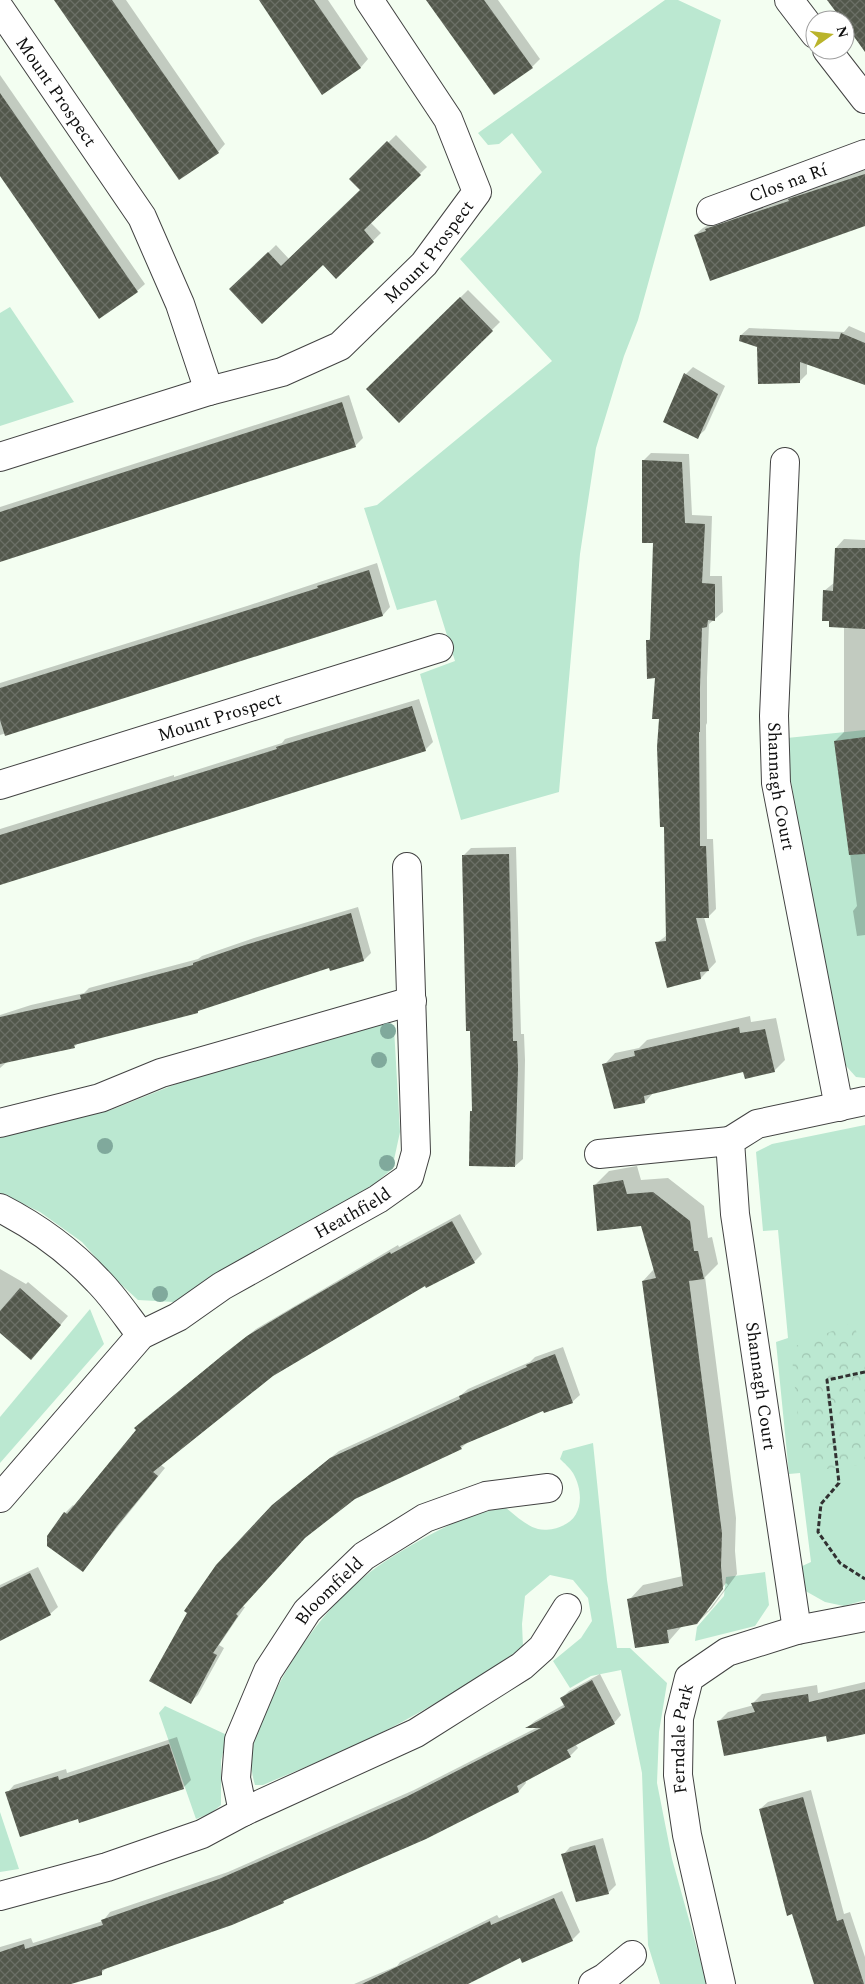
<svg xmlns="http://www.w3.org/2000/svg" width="865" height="1984" viewBox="0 0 865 1984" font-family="Spectral,serif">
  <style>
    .grass { fill: #bbe8d1 }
    .park { fill: url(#park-crowns) }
    .shadow { fill: #0003; fill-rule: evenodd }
    .building { fill: url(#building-cross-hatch) }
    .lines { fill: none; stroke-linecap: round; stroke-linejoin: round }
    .minor-casing { stroke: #424242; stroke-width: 30 }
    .path { stroke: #313131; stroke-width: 3; stroke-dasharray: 5 2.5; stroke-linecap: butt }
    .minor { stroke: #fff; stroke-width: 28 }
    .tree { fill: #80a99c }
    .labels { text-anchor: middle; stroke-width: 5; stroke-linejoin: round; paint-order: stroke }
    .street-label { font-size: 18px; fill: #0f0f0f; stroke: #fff }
  </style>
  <defs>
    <pattern id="park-crowns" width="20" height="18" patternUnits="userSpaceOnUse" patternTransform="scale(1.25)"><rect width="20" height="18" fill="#bbe8d1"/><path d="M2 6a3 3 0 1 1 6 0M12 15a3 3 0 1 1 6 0" fill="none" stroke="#a0c6b2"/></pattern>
    <pattern id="building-cross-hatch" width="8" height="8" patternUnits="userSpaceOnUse" patternTransform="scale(1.25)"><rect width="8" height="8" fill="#52574b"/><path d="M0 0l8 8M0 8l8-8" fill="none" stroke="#6b6f66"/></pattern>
  </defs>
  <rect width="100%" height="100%" fill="#f3fef1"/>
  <g class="grass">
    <polygon points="665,0 678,0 721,20 638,320 624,356 596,448 580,554 559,792 461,820 420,674 455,661 436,600 397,610 364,508 377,505 552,361 460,259 542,172 512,133 499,144 488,145 478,133"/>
    <polygon points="10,307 74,402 0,426 0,313"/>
    <polygon points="865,730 865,1078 856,1077 839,1058 790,776 787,738"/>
    <polygon points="384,1023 394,1028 400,1132 392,1169 373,1185 174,1302 138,1300 113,1277 82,1242 40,1212 0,1193 0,1137 111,1110 181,1082"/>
    <polygon points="865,1125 865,1600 844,1606 825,1602 802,1589 798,1568 811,1562 800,1473 789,1474 776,1342 788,1338 778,1230 763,1231 756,1152 772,1144"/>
    <polygon points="90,1309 104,1344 0,1463 0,1417"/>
    <path d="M593,1443L607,1580L617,1648H630L667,1683L659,1732L657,1783L672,1859L707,1984H660L648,1945L642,1773L621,1670L591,1676L570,1688L553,1661L581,1638L592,1621L588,1598L573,1580L550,1575L525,1596L522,1624L523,1647C473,1682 420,1714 365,1741C332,1757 297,1770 263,1785H255C245,1752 257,1731 271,1701C292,1655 324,1610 364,1577C382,1562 403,1550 424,1538C450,1524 476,1511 506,1508C515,1515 526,1526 538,1529C545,1531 556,1529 562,1526C583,1518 584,1492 573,1473C570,1468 564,1463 560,1459L563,1451Z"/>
    <polygon points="765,1572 769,1605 755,1626 695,1641 697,1627 724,1596 726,1577"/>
    <polygon points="165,1706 227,1735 221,1761 221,1805 211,1813 196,1819 159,1713"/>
    <polygon points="0,1812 19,1869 0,1872"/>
  </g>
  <polygon class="park" points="854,1322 865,1368 865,1464 820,1470 802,1458 791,1348"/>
  <g class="shadow">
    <polygon points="57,0 126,0 225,144 218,152"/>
    <polygon points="260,0 328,0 368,59 361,67 323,94"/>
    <polygon points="428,0 498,0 540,59 532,67 494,93"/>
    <polygon points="0,75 145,284 137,291 0,174"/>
    <polygon points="396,135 427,167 370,222 381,233 336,277 323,264 231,289 276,245 289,259 361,190 351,179"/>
    <polygon points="865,170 865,225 695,235 703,228 714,222"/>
    <polygon points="468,290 500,322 399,422 368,389"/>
    <polygon points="849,326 865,333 865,384 807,363 807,374 799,382 759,346 741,335 749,328 844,332"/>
    <polygon points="693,367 725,386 705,430 697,437 686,374"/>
    <polygon points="349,395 363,438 355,446 0,560 0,507"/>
    <polygon points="651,453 689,454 692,515 712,516 710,576 722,576 723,612 709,624 707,678 707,723 706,725 707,839 713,839 716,909 709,916 704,917 716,962 701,978 657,943 667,935 665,826 660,717 656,677 648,641 651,637 654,542 643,461"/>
    <polygon points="844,539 865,540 865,935 857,936 853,911 857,906 835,741 844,732 844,627 824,591 835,582 836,548"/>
    <polygon points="377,563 390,607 383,615 0,735 0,683 247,606"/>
    <polygon points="419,699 433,742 425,750 0,882 0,829 174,775 174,777 282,743 285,739"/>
    <polygon points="516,847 521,1034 524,1034 525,1060 523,1159 515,1166 471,1112 473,1110 471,1030 463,856 471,848"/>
    <polygon points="358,907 371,953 364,960 330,966 201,1009 197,1012 79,1042 74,1047 8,1061 0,1068 0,1015 31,1005 84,993 89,988 198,959 202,956 254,938"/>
    <polygon points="750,1016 751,1022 776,1018 785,1060 774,1071 744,1071 654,1092 645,1102 615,1108 604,1065 615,1053 639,1048 647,1040"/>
    <path d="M637,1166L641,1180L668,1178L704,1206L708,1238L712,1237L718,1264L705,1277L736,1518L735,1551L737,1574L712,1608L697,1623L682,1626L668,1642L629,1600L643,1585L683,1576L643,1281L654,1269L642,1225L594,1186L609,1171ZM726,1583L728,1585L708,1611H705Z"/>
    <polygon points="460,1214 482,1254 474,1262 425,1284 272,1375 161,1465 165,1468 82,1571 65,1513 73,1505 74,1506 137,1430 135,1428 143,1420 256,1329 398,1245 399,1247"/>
    <polygon points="0,1269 26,1284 28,1282 68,1316 38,1351 0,1332"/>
    <polygon points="563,1347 580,1395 572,1402 544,1410 468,1442 461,1448 354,1498 307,1535 242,1606 245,1607 219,1645 224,1648 198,1695 190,1702 272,1506 281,1498 339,1451 461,1395 468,1389 530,1362 535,1357"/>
    <polygon points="38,1567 58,1607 50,1614 0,1633 0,1585"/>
    <polygon points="600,1674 621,1715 614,1723 575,1744 578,1748 570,1756 525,1780 526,1783 519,1791 426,1838 288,1897 283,1902 232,1923 109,1966 101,1973 67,1984 0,1984 0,1947 31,1938 33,1943 103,1921 110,1912 228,1872 414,1790 538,1727 528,1727 535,1721 565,1704 562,1698 569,1691"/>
    <polygon points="865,1682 865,1732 827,1734 719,1721 728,1712 754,1705 753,1703 762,1694 817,1685 818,1693"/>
    <polygon points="177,1737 191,1780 183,1788 79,1818 7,1793 14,1785 66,1769 67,1773"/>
    <polygon points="811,1790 844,1914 850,1912 865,1957 865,1984 816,1984 760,1809 768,1802"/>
    <polygon points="603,1838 616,1885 608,1893 563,1855 570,1847"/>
    <polygon points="562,1891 580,1932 572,1940 521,1957 465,1984 354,1984 397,1966 400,1962 497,1915 499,1918"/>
  </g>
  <g class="building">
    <polygon points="54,0 112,0 219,153 179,180"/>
    <polygon points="259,0 314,0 361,68 322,95"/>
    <polygon points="426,0 484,0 533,68 494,95"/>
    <polygon points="827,0 865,0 865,52 845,24 845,20 842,20"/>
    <polygon points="0,93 138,292 99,319 0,176"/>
    <polygon points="387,141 421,175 364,230 374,242 336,279 323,265 262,324 229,289 268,252 281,266 360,190 349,179"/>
    <polygon points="865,174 865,226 710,281 694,235 706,231 705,229 789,201 788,199"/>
    <polygon points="460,297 493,331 399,423 366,389"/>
    <polygon points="841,333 865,343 865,385 800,362 800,383 758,384 757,347 739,341 740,335 839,339"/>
    <polygon points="684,373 718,394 698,439 663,422"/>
    <polygon points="342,402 356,447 0,562 0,512"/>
    <polygon points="642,460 682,462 685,523 705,524 702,583 715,584 715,621 708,620 707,627 702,628 700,687 700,732 699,732 700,846 706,846 709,918 696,918 709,971 700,972 701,979 667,988 655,942 666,941 664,827 660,827 657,747 659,719 652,719 655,678 647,679 646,640 650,640 653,543 642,543"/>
    <polygon points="835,548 865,548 865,629 829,627 829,621 822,621 823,590 833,591"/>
    <polygon points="369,570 383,616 5,736 0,720 0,688 318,588 317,586"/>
    <polygon points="412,706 426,751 0,885 0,835 277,749 276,747"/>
    <polygon points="865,737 865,854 849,855 834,741"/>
    <polygon points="509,854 513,1041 517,1041 518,1068 515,1167 469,1166 470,1111 472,1111 471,1069 470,1031 466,1031 462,855"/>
    <polygon points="351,913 364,961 330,971 329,968 198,1011 198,1013 74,1045 75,1048 0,1064 0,1017 81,999 80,995 193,965 193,963 245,945"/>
    <polygon points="739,1027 740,1033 765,1029 775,1072 745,1079 743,1072 644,1096 645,1103 614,1109 602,1064 635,1056 634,1051"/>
    <polygon points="623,1180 627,1194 653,1192 690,1221 694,1251 698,1251 704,1279 689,1281 722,1533 721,1566 723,1589 697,1624 667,1630 669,1643 635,1648 627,1599 683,1586 642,1281 656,1278 641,1226 597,1231 593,1185"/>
    <polygon points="452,1221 475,1263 426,1288 425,1286 273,1376 153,1472 158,1476 117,1526 83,1572 47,1546 47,1536 64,1512 67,1514 136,1430 134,1428 224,1354 247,1336 295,1307 390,1252 391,1254"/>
    <polygon points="20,1288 61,1325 31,1360 0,1333 0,1311"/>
    <polygon points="555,1354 573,1403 544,1413 543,1411 460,1446 462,1449 355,1499 305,1538 236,1614 238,1616 213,1653 217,1655 191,1704 149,1681 187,1613 184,1611 216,1565 272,1505 330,1458 460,1399 459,1396 527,1367 526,1365"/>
    <polygon points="30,1573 51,1615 0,1641 0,1588"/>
    <polygon points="592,1680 615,1724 567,1750 571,1757 517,1786 519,1792 426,1839 283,1901 284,1903 232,1925 102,1970 102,1975 71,1984 0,1984 0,1952 24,1944 25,1949 103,1925 101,1920 219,1879 406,1797 541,1728 525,1728 565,1707 560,1698"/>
    <polygon points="865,1689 865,1734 827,1742 826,1736 724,1756 717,1721 755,1712 751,1703 808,1694 809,1702"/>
    <polygon points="169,1744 184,1789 79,1823 78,1819 20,1837 5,1792 58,1776 59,1780"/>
    <polygon points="803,1797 837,1921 843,1919 864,1984 814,1984 792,1914 787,1916 759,1809"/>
    <polygon points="595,1845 609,1894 576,1902 561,1854"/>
    <polygon points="554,1898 573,1941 522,1963 520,1958 468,1984 362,1984 490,1921 491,1925"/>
  </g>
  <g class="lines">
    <g class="minor-casing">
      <g id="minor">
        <polyline points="789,0 815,34"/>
        <path id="s1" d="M0,9L142,217L180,304L209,391"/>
        <polyline points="827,50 865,99"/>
        <path id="s2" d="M711,211L865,154"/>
        <path id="s3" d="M0,457L209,391L282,372L340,346L424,264L477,192L448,119L369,0"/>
        <path id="s4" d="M785,462L774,716L776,783L839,1107"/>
        <path id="s5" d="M0,785L439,648"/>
        <polyline points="0,1123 100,1098 161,1073 412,1001"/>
        <polyline points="599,1154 730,1141"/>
        <path d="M0,1208C37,1227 70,1251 98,1281C114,1297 127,1317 141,1335"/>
        <path id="s6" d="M0,1498L141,1335L178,1317L222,1286L378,1199L409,1177L416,1152L407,867"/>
        <polyline points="797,1630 735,1214 730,1141 757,1124 865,1101"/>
        <path id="s7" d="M243,1812L236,1778L239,1740L268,1671L307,1611L364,1556L425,1518L486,1496L548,1488"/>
        <polyline points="0,1896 107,1867 202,1834 243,1812 416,1733 522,1666 542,1648 567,1608"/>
        <polyline points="593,1984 604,1978 632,1955"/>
        <path id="s8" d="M721,1984L687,1835L678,1775L679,1718L689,1678L727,1652L797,1630L865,1617"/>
      </g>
    </g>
    <polyline class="path" points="865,1372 827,1380 839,1483 821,1504 818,1532 840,1563 865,1579"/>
    <use href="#minor" class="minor"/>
  </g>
  <g class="tree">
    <circle cx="388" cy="1031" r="8"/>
    <circle cx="379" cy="1060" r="8"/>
    <circle cx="105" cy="1146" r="8"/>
    <circle cx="387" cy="1163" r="8"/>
    <circle cx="160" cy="1294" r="8"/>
  </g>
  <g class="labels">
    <g class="street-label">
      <text dy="6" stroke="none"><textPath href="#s1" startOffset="100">Mount Prospect</textPath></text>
      <text dy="6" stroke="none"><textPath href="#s2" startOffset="82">Clos na Rí</textPath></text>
      <text dy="6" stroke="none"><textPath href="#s3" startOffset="488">Mount Prospect</textPath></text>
      <text dy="6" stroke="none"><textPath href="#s5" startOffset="230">Mount Prospect</textPath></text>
      <text dy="6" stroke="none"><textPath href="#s4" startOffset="325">Shannagh Court</textPath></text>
      <text dy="6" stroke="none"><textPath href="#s6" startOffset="460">Heathfield</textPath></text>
      <text transform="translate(761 1386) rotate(82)" y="6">Shannagh Court</text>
      <text dy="6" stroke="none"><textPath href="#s7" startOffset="249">Bloomfield</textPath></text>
      <text dy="6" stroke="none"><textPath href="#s8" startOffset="250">Ferndale Park</textPath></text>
    </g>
  </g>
  <g transform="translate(830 35) rotate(76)"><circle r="24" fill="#ffffff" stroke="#9f9f9f"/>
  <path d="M0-4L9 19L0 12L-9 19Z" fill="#bab42b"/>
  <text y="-8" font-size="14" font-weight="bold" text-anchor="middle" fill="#0f0f0f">N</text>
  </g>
</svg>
